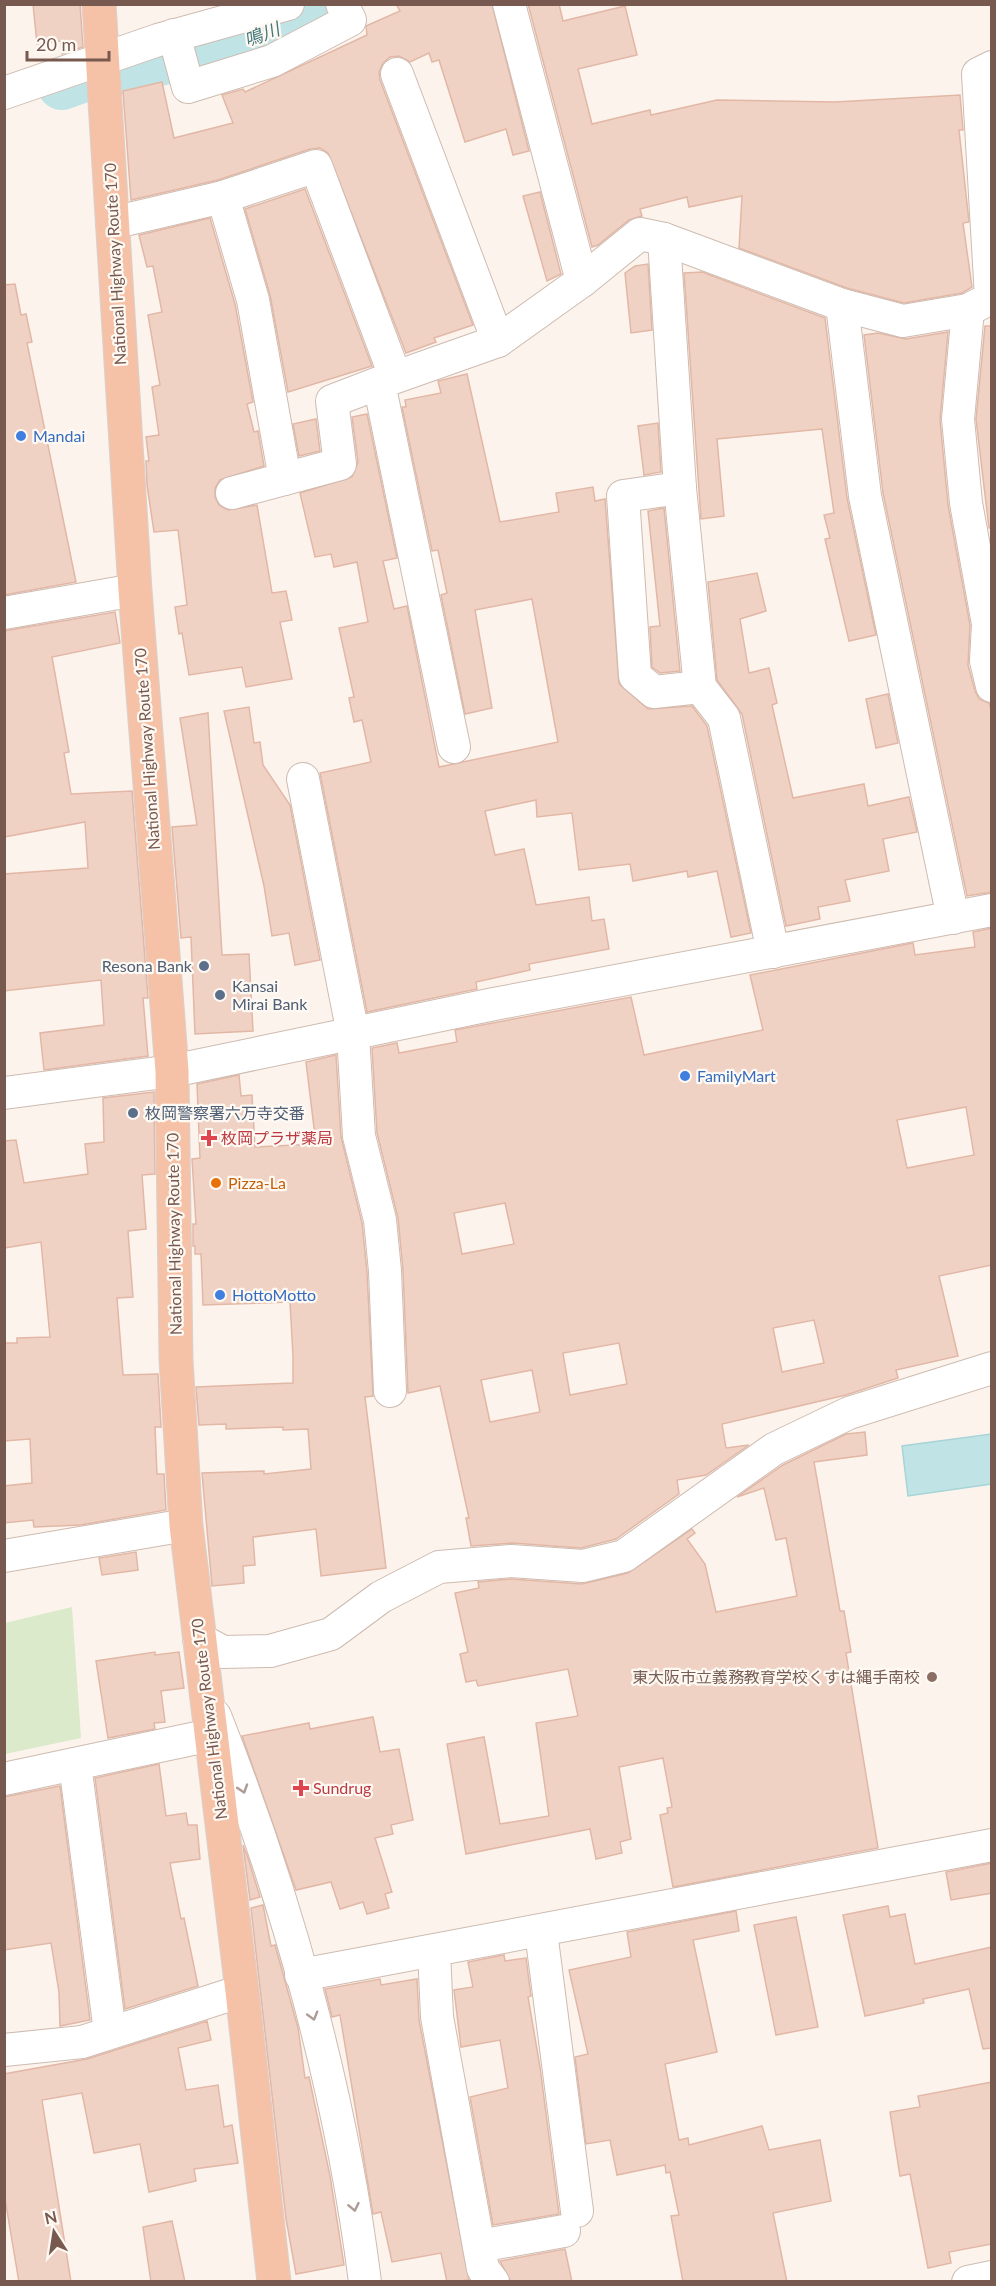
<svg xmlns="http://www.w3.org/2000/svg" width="996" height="2286" viewBox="0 0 996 2286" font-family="Lato,'Noto Sans JP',sans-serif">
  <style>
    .green { fill: #daeaca }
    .water { fill: #c0e4e6; stroke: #a7d4d7; stroke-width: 1.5 }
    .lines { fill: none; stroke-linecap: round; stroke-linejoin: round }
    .river { stroke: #c0e4e6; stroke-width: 50 }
    .building { fill: #f0d2c5; stroke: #e2b7a6; stroke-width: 1.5; fill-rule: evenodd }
    .minor-casing { stroke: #cebbb1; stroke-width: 34 }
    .trunk-casing { stroke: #d9d1ce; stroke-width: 35 }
    .minor { stroke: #fff; stroke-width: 32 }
    .trunk { stroke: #f5c2a7; stroke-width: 33 }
    .oneway { stroke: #ad9b95 }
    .shop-dot { fill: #3f7fe0; stroke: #fef9f3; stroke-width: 2 }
    .service-dot { fill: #5c6f8a; stroke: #fef9f3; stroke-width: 2 }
    .health-dot { fill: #e0444e; stroke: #fef9f3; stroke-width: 2 }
    .food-dot { fill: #e8710a; stroke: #fef9f3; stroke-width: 2 }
    .education-dot { fill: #8d6e63; stroke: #fef9f3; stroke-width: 2 }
    .labels { text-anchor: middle; stroke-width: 4.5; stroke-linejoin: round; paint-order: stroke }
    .street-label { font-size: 16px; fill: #77594f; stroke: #fef9f3 }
    .shop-label { font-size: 16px; fill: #366cbe; stroke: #fef9f3; text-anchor: start }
    .service-label { font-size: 16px; fill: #4e5e75; stroke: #fef9f3; text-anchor: start }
    .health-label { font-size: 16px; fill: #be3a42; stroke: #fef9f3; text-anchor: start }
    .food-label { font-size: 16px; fill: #c56008; stroke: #fef9f3; text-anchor: start }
    .education-label { font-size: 16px; fill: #785e54; stroke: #fef9f3; text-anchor: end }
    .water-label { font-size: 18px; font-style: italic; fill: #42777b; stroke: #fef9f3 }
  </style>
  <rect width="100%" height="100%" fill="#fcf4ec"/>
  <polygon class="green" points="72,1607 81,1738 5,1754 5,1623"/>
  <polygon class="water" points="991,1434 991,1484 908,1496 902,1446"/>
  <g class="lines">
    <polyline class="river" points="62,85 84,77 252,41 331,4"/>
  </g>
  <g class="building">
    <polygon points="33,4 80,4 83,47 62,54 61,41 37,44"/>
    <polygon points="396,4 492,4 529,151 513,155 506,129 465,142 439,60 432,62 429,53 410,62 399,56 390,57 383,63 379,72 380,80 473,325 434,338 436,342 406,353 328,153 320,148 310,149 218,180 131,200 123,91 162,82 174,138 233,123 222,95 243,89 245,92 367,35 366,26 400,11"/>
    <polygon points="528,4 559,4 563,21 625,6 637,55 578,69 592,124 650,110 651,115 717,100 835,102 960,95 963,130 959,130 969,222 963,223 972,287 962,293 904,303 847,288 739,248 742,196 689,207 687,197 640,209 642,216 629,220 598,245 592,247"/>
    <polygon points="305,189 372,366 288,392 270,295 245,209"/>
    <polygon points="540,192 561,274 547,281 523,196"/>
    <polygon points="210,218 235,304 253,402 247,404 254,432 258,431 264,466 220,480 215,488 215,497 219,505 228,510 257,505 272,593 286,591 292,620 280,622 292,679 246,687 242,667 189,675 182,633 179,634 175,607 187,605 178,530 154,532 147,485 146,461 149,461 146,437 159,435 152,387 160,385 148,315 162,312 153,266 147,267 139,235"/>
    <polygon points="648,264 652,330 631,333 625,273 635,266"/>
    <polygon points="702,272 825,318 847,498 876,635 849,641 825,539 830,538 824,515 834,513 822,429 717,439 724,516 701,519 684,273"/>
    <polygon points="15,284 21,315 26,314 32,342 27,343 76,582 4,595 4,285"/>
    <polygon points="985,326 992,326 992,528 989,528 976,419"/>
    <polygon points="948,332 940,420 948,505 970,625 968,665 975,691 979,699 989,703 992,713 992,892 967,896 883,493 864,335 878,333 906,339"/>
    <polygon points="467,374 500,522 559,512 556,493 593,487 595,501 605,499 619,684 648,709 692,706 707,726 751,933 731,937 717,871 688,877 687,871 633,881 630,864 579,870 572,813 537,817 536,800 485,811 495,855 524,849 536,905 589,897 592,921 604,919 609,949 529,964 530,970 476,982 477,989 367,1012 320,773 371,762 362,720 354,722 349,698 354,697 339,628 368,622 357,562 334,567 331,554 315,557 300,493 352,477 358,462 352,417 367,414 397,558 383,561 394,609 407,606 439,767 558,742 532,599 475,610 492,708 465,714 441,595 447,593 438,550 432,551 402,407 406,407 405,400 441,393 438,381"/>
    <polygon points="316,419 320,451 299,456 293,424"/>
    <polygon points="658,423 661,472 644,475 638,426"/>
    <polygon points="664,508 680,671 660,673 652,667 650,627 660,626 648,511"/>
    <polygon points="757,573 766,611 740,619 749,673 769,668 777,703 772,705 793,798 864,784 868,806 909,797 917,832 883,839 889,871 845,880 850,901 818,907 820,919 786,926 742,714 717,680 708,582"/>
    <polygon points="115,612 120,643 52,657 69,752 64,753 71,794 132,791 148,998 143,998 148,1056 44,1070 40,1033 104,1025 101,980 4,991 4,874 88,868 85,822 4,837 4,631"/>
    <polygon points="888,694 898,743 876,748 866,699"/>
    <polygon points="249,707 254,743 260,742 263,765 290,805 320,960 295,965 289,933 272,936 264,886 224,711"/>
    <polygon points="208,713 222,955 249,954 253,1031 195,1034 191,937 181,938 172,827 197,825 180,718"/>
    <path d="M992,928V1265L939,1276L958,1356L896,1370L898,1378L846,1395L722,1424L726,1448L749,1445L706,1475L677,1480L679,1494L616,1539L581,1548L512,1543L471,1546L466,1518H469L440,1386L408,1393L403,1270L398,1218L377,1133L372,1048L397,1043L399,1053L457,1042L455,1030L631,997L644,1055L763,1030L750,975L913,943L915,955L975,947L973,932ZM966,1107L974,1155L907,1168L897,1120ZM505,1203L514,1244L462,1254L454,1213ZM814,1320L824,1363L782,1372L773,1328ZM619,1343L627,1384L570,1395L563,1353ZM532,1370L540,1412L490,1422L481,1380Z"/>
    <polygon points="336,1055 341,1137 362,1223 367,1272 373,1396 365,1397 386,1568 321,1576 316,1529 253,1537 255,1565 243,1566 244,1583 212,1586 202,1473 264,1471 264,1474 311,1469 308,1429 283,1430 283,1427 226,1429 226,1424 199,1425 196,1387 293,1383 293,1356 290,1302 203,1305 201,1254 195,1254 195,1246 193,1246 193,1224 196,1224 192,1159 200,1158 197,1084 239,1075 241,1096 252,1095 255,1147 316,1144 306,1062"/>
    <polygon points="154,1092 155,1174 142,1175 146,1229 128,1231 133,1297 117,1298 123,1375 158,1374 161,1427 155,1427 157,1474 164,1474 166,1510 81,1525 34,1527 33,1520 4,1523 4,1486 32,1483 30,1439 4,1441 4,1343 17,1343 17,1338 50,1337 41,1242 4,1248 4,1141 16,1140 24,1183 88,1174 85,1144 104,1142 103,1098"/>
    <polygon points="865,1432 867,1455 814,1462 840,1611 844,1611 851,1652 846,1653 878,1848 673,1887 660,1815 668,1813 667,1808 672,1807 663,1758 619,1767 631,1839 620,1842 622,1853 596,1859 590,1829 466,1854 447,1744 484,1737 500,1824 549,1816 536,1723 578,1716 568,1669 478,1686 476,1680 466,1682 460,1654 468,1652 455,1593 479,1588 478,1582 511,1579 582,1584 628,1573 692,1529 695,1533 687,1539 705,1564 716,1612 797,1596 786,1538 776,1540 764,1488 737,1497 783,1465 846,1434"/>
    <polygon points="136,1552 138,1570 102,1575 99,1558"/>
    <polygon points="155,1652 155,1655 179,1652 184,1688 161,1691 165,1722 154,1723 155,1729 108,1738 96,1661"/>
    <polygon points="373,1717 380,1752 399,1749 413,1820 391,1825 393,1834 375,1838 392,1892 385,1894 389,1908 367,1914 363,1902 340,1909 331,1882 296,1890 242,1736 309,1723 310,1729"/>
    <polygon points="159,1764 166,1816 186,1813 188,1825 197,1825 200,1859 170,1863 181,1919 184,1918 198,1986 125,2009 95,1778"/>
    <polygon points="60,1786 90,2020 60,2026 59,1992 51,1943 4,1950 4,1797"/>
    <polygon points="243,1845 248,1858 260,1897 250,1900"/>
    <polygon points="992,1863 992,1893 951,1900 946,1872"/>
    <polygon points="263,1905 271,1946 275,1945 298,2028 305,2078 309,2077 330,2176 344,2265 296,2274 286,2219 251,1908"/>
    <polygon points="888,1906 890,1917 905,1914 915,1964 992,1947 992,2048 983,2049 969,1989 923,1999 924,2003 865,2016 843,1915"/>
    <polygon points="736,1911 739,1931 693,1940 717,2052 665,2064 679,2140 688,2138 689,2145 762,2126 769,2150 820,2140 831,2201 773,2213 787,2282 683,2282 671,2216 679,2215 670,2172 666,2173 665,2165 617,2175 610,2140 586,2144 575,2057 588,2054 569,1970 631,1957 627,1932"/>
    <polygon points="796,1917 818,2027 776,2035 754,1925"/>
    <polygon points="504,1955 505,1961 526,1958 531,1996 528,1997 540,2067 559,2214 493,2225 470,2097 508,2088 500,2040 461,2047 454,1990 473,1987 468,1962"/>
    <polygon points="380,1979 381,1985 417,1979 419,2020 469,2280 447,2282 441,2253 392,2262 381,2212 373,2214 340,2015 332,2017 325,1989"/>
    <polygon points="207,2021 211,2040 178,2048 186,2090 218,2085 224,2127 232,2125 238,2163 194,2169 196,2181 149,2192 140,2144 94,2153 82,2093 42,2100 71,2282 19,2282 4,2193 4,2074 87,2059"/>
    <polygon points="992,2082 992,2244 949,2252 951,2263 928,2268 910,2174 900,2176 890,2112 920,2107 918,2096"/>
    <polygon points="172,2221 185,2282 151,2282 143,2227"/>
    <polygon points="565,2249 572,2282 511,2282 500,2261"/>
  </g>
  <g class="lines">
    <g class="minor-casing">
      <g id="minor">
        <polyline points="509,4 582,281 640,234 664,239 842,305 903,321 968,310 991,298 978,74 992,67"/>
        <polyline points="174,35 188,87 272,61 350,20 342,4"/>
        <polyline points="397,74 498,341"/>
        <polyline points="4,93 158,40 288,4"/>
        <polyline points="223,197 253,300 285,479"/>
        <polyline points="112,223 223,197 316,166 395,376"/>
        <polyline points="664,239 680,488 700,687 724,718 773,952"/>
        <polyline points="842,305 865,496 953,918"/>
        <polyline points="968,310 958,419 966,503 988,624 986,661 992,686"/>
        <polyline points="680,488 623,496 635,676 654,692 700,687"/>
        <polyline points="232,493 340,464 332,401 379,383"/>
        <polyline points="4,613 135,590"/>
        <polyline points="454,747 379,383 498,341 582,281"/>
        <polyline points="303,779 353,1034 359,1136 380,1220 385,1271 390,1391"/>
        <polyline points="4,1093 172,1071 494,1004 992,910"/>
        <polyline points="4,1556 186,1525"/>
        <polyline points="199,1639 223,1652 270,1651 331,1634 381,1597 439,1567 511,1561 583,1566 624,1556 774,1449 849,1413 992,1368"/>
        <path d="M215,1716C286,1894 341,2091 365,2282"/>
        <polyline points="75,1764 110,2032"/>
        <polyline points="4,1779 211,1735"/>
        <polyline points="541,1932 577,2211"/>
        <polyline points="434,1951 437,2017 483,2269 493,2282"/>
        <polyline points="301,1975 992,1845"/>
        <polyline points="4,2050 82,2042 242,1991"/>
        <polyline points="479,2246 564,2231"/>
        <polyline points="968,2282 992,2277"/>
      </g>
    </g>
    <g class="trunk-casing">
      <polyline id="trunk" points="99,4 135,590 172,1071 176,1360 186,1525 242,1991 274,2282"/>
    </g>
    <use href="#minor" class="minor"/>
    <use href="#trunk" class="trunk"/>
  </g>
  <defs><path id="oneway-chevron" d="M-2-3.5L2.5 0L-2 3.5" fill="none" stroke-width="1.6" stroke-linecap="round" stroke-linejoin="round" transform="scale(1.5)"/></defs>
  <g class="oneway">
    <use href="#oneway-chevron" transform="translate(243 1789) rotate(72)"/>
    <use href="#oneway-chevron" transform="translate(313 2016) rotate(74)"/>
    <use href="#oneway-chevron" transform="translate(354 2207) rotate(78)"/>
  </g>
  <g class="shop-dot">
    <circle cx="21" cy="436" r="6"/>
    <circle cx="685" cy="1076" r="6"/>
    <circle cx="220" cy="1295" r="6"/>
  </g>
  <g class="service-dot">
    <circle cx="204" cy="966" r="6"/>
    <circle cx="220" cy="995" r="6"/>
    <circle cx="133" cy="1113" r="6"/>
  </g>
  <g class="health-dot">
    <path d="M206 1129h6v6h6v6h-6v6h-6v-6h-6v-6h6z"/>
    <path d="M298 1779h6v6h6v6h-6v6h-6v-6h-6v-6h6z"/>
  </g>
  <circle class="food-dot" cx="216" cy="1183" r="6"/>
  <circle class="education-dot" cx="932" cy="1677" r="6"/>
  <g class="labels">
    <g class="street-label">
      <text transform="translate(115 264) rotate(-93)" y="6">National Highway Route 170</text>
      <text transform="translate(147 749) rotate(-94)" y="6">National Highway Route 170</text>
      <text transform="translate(174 1234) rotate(-91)" y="6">National Highway Route 170</text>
      <text transform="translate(209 1719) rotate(-97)" y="6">National Highway Route 170</text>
    </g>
    <g class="shop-label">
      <text x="33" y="442">Mandai</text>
      <text x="697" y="1082">FamilyMart</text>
      <text x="232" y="1301">HottoMotto</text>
    </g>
    <g class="service-label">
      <text x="192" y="972" text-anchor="end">Resona Bank</text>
      <text x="232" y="992">Kansai<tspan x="232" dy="18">Mirai Bank</tspan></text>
      <text x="145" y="1119">枚岡警察署六万寺交番</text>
    </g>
    <g class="health-label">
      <text x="221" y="1144">枚岡プラザ薬局</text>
      <text x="313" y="1794">Sundrug</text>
    </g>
    <g class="food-label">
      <text x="228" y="1189">Pizza-La</text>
    </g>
    <g class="education-label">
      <text x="920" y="1683">東大阪市立義務教育学校くすは縄手南校</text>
    </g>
    <g class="water-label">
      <text transform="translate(262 35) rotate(-21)" y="6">鳴川</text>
    </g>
  </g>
  <rect width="996" height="2286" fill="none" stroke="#77594f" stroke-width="12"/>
  <g transform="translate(54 2232) rotate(348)" stroke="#fef9f3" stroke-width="4.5" paint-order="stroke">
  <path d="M0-4.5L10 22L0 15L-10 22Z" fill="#77594f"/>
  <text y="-9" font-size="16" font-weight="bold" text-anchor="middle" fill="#77594f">N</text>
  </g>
  <path d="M27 51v9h82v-9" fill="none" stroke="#77594f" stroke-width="3"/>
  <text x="36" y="51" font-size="18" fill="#77594f" stroke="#fef9f3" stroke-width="4.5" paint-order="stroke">20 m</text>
</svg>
